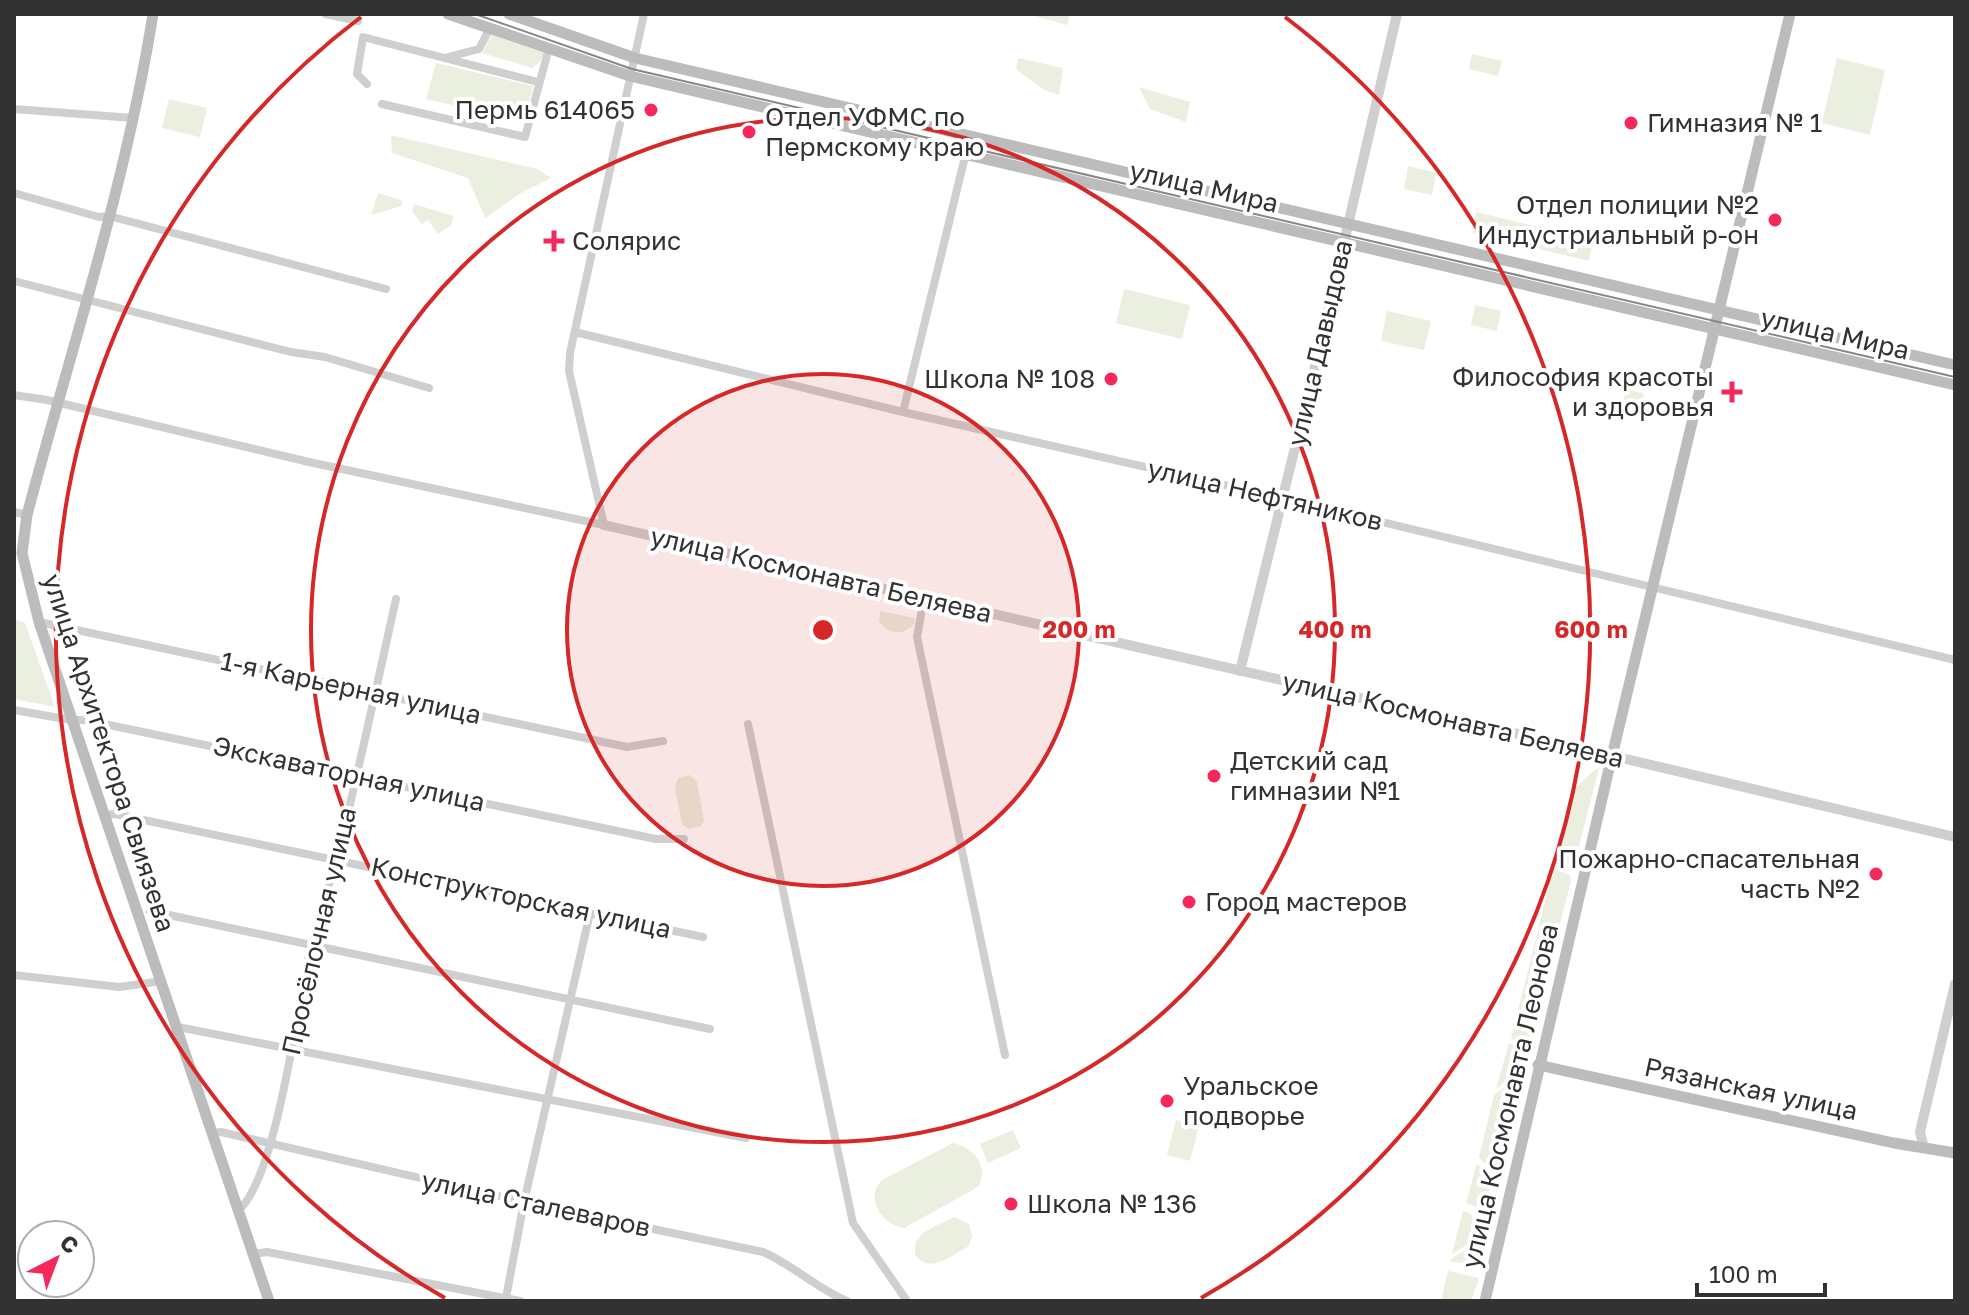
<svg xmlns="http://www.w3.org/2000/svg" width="1969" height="1315" viewBox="0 0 1969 1315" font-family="'Golos Text',sans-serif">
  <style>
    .green { fill: #eaefdf }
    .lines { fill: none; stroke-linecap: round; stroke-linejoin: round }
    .minor { stroke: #cfcfcf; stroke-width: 8 }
    .tertiary { stroke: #cfcfcf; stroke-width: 10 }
    .secondary { stroke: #bcbcbc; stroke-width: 11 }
    .tram { stroke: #878787; stroke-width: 2 }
    .ring { fill: none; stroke: #d62828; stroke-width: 4 }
    .poi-dot { fill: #f4285a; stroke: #fff; stroke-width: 3 }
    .labels { text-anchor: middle; stroke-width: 8; stroke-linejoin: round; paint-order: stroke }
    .poi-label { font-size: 26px; fill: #323232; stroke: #fff; text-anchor: start }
    .street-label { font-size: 26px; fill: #323232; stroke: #fff }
    .centre { fill: #d62828; stroke: #fff; stroke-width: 4 }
    .ring-label { font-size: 24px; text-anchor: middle; font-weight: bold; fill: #d62828; stroke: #fff; stroke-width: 8; stroke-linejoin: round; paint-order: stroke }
  </style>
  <rect width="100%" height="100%" fill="#fff"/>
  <g class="green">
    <polygon points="1027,14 1070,14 1067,25"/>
    <polygon points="492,35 544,53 540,62 532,68 482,53"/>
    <polygon points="1472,54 1502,61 1498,76 1469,69"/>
    <polygon points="1018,58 1063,68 1059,95 1044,90 1016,69"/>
    <polygon points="1837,58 1885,70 1870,135 1822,123"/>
    <polygon points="436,63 533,86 525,122 426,99"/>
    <polygon points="1139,87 1190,102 1186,122 1150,109"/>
    <polygon points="169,99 207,108 200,137 162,128"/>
    <polygon points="391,135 537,169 551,178 521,193 485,218 468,178 392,153"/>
    <polygon points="1408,166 1436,173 1432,195 1404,189"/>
    <polygon points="378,193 403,201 401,206 371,215"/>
    <polygon points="414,204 454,216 451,225 438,234 428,220 422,224 412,211"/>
    <polygon points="1476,212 1593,240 1589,261 1473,233"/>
    <polygon points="1647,225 1669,231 1667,247 1642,241"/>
    <polygon points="1124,289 1190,305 1182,339 1116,323"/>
    <polygon points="1475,305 1501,311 1497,331 1471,325"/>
    <polygon points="1387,311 1431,321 1424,350 1381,341"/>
    <polygon points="1626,389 1644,394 1640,408 1623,402"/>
    <path d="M880,611L915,618V623C902,636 890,636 879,621Z"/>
    <polygon points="14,619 25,623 55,707 14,699"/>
    <path d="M1599,768L1576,858L1569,862L1554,860L1571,790C1583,784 1590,771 1599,768Z"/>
    <polygon points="690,775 697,782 704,821 701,826 689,829 682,824 675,787 678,778"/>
    <polygon points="1553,869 1570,875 1571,881 1531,1035 1526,1043 1511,1039"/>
    <polygon points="1509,1043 1527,1052 1524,1066 1496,1089"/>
    <polygon points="1525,1072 1500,1181 1479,1157 1494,1095"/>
    <polygon points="1176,1120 1199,1126 1190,1161 1167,1155"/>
    <polygon points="1013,1130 1021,1148 988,1163 980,1144"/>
    <path d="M953,1143C973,1147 990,1167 978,1187L904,1228C882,1225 864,1198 882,1180Z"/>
    <polygon points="1477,1163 1498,1187 1497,1192 1490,1189 1476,1207 1466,1203"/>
    <polygon points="1463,1211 1471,1214 1477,1229 1476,1239 1452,1254"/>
    <path d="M954,1217L969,1224L972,1236L969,1246C952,1255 928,1276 915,1254C912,1231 938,1226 954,1217Z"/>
    <polygon points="1487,1237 1483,1260 1478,1264 1450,1262 1452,1258"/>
    <polygon points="1448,1271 1479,1278 1471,1301 1441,1301"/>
  </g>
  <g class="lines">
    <g class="minor">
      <polyline points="326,14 358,21"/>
      <polyline points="448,57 479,49 490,28"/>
      <polyline points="367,84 357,74 363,37 538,82"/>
      <polyline points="382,104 525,137 549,48"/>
      <polyline points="14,109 133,118"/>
      <polyline points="14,193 99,217 109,216 386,289"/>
      <polyline points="14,281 291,352 325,357 429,388"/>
      <polyline points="575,332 903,412 1282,498 1955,660"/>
      <polyline points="14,395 47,400 309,462 604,525 569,371 570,353 644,14"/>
      <polyline points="903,412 970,136"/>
      <polyline points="14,512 27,515"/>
      <polyline points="924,598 917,637 1005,1055"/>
      <polyline points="39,622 627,747 663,741"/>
      <polyline points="14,710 71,720 85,720 656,839 684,839"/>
      <polyline points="748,724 853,1223 907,1301"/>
      <polyline points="104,815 115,814 703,937"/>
      <polyline points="150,911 710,1029"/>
      <polyline points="14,975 119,987 162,981"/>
      <polyline points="178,1027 746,1138"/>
      <path d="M213,1133L221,1132L524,1202L763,1252C793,1265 816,1288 847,1301"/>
      <path d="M239,1210C278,1174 298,1000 312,942C319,912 330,884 338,854C359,770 377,684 396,599"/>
      <polyline points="253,1254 267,1252 520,1301"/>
      <polyline points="506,1298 524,1202 590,913"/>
    </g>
    <g class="tertiary">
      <polyline points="604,525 1605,754 1955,837"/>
      <polyline points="1240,671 1319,350 1397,14"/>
      <polyline points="1924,1148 1920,1132 1955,984"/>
    </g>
    <g class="secondary">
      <path d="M153,14C126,184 71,349 27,515L22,553L39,622L269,1301"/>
      <polyline points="448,14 630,76 1955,385"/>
      <polyline points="509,14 635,58 1955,365"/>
      <polyline points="1538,1065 1894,1143 1955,1153"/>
      <polyline points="1485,1301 1612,756 1790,14"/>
    </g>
    <polyline class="tram" points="475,14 632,69 1955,377"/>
  </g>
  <circle cx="823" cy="630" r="256" fill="#d62828" fill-opacity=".12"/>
  <g class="ring">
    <circle cx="823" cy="630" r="256"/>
    <circle cx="823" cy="630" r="512"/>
    <path d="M445 1298A768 768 0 0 1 361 17M1285 17A768 768 0 0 1 1201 1298"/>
  </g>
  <g class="poi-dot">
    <circle cx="651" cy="110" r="8"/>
    <circle cx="1631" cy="123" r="8"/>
    <circle cx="749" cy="132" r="8"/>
    <circle cx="1775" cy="220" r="8"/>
    <path d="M550 229h8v8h8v8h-8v8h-8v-8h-8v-8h8z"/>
    <circle cx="1111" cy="379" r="8"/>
    <path d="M1728 380h8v8h8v8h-8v8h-8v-8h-8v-8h8z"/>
    <circle cx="1214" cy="776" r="8"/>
    <circle cx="1876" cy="874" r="8"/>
    <circle cx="1189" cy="902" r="8"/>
    <circle cx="1167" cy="1101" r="8"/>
    <circle cx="1011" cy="1204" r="8"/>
  </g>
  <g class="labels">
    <g class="poi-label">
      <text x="635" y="119" text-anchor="end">Пермь 614065</text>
      <text x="765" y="126">Отдел УФМС по<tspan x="765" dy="30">Пермскому краю</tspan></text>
      <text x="1647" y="132">Гимназия № 1</text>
      <text x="1759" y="214" text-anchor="end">Отдел полиции №2<tspan x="1759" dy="30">Индустриальный р-он</tspan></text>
      <text x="572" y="250">Солярис</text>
      <text x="1714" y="386" text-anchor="end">Философия красоты<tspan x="1714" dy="30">и здоровья</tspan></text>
      <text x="1095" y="388" text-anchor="end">Школа № 108</text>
      <text x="1230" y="770">Детский сад<tspan x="1230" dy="30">гимназии №1</tspan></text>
      <text x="1860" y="868" text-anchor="end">Пожарно-спасательная<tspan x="1860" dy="30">часть №2</tspan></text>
      <text x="1205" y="911">Город мастеров</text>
      <text x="1183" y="1095">Уральское<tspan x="1183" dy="30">подворье</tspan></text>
      <text x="1027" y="1213">Школа № 136</text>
    </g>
    <g class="street-label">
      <text transform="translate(1204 187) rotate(13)" y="9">улица Мира</text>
      <text transform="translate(1835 334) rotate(13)" y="9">улица Мира</text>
      <text transform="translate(1320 343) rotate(-77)" y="9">улица Давыдова</text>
      <text transform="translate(1265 495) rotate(13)" y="9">улица Нефтяников</text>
      <text transform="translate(821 575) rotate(13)" y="9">улица Космонавта Беляева</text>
      <text transform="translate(351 688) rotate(12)" y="9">1-я Карьерная улица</text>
      <text transform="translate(1453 720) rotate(13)" y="9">улица Космонавта Беляева</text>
      <text transform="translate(109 753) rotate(72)" y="9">улица Архитектора Свиязева</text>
      <text transform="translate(349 774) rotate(12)" y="9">Экскаваторная улица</text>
      <text transform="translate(521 898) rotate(12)" y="9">Конструкторская улица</text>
      <text transform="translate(319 931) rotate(-77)" y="9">Просёлочная улица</text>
      <text transform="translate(1751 1089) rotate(12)" y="9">Рязанская улица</text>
      <text transform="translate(1510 1096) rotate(-77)" y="9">улица Космонавта Леонова</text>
      <text transform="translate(536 1204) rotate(12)" y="9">улица Сталеваров</text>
    </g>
  </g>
  <circle cx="823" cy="630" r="12" class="centre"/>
  <g class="ring-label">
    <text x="1079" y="638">200 m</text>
    <text x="1335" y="638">400 m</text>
    <text x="1591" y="638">600 m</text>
  </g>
  <rect width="1969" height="1315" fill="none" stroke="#323232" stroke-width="32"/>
  <g transform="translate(56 1259) rotate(42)"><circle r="38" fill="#ffffff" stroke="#adadad" stroke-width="2"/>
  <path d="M0-6L14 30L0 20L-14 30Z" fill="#f4285a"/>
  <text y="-12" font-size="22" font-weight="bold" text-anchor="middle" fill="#323232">С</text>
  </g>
  <path d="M1697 1283v12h128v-12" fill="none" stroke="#323232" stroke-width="4"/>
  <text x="1709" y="1283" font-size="24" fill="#323232" stroke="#ffffff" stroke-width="6" paint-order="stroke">100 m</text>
</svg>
